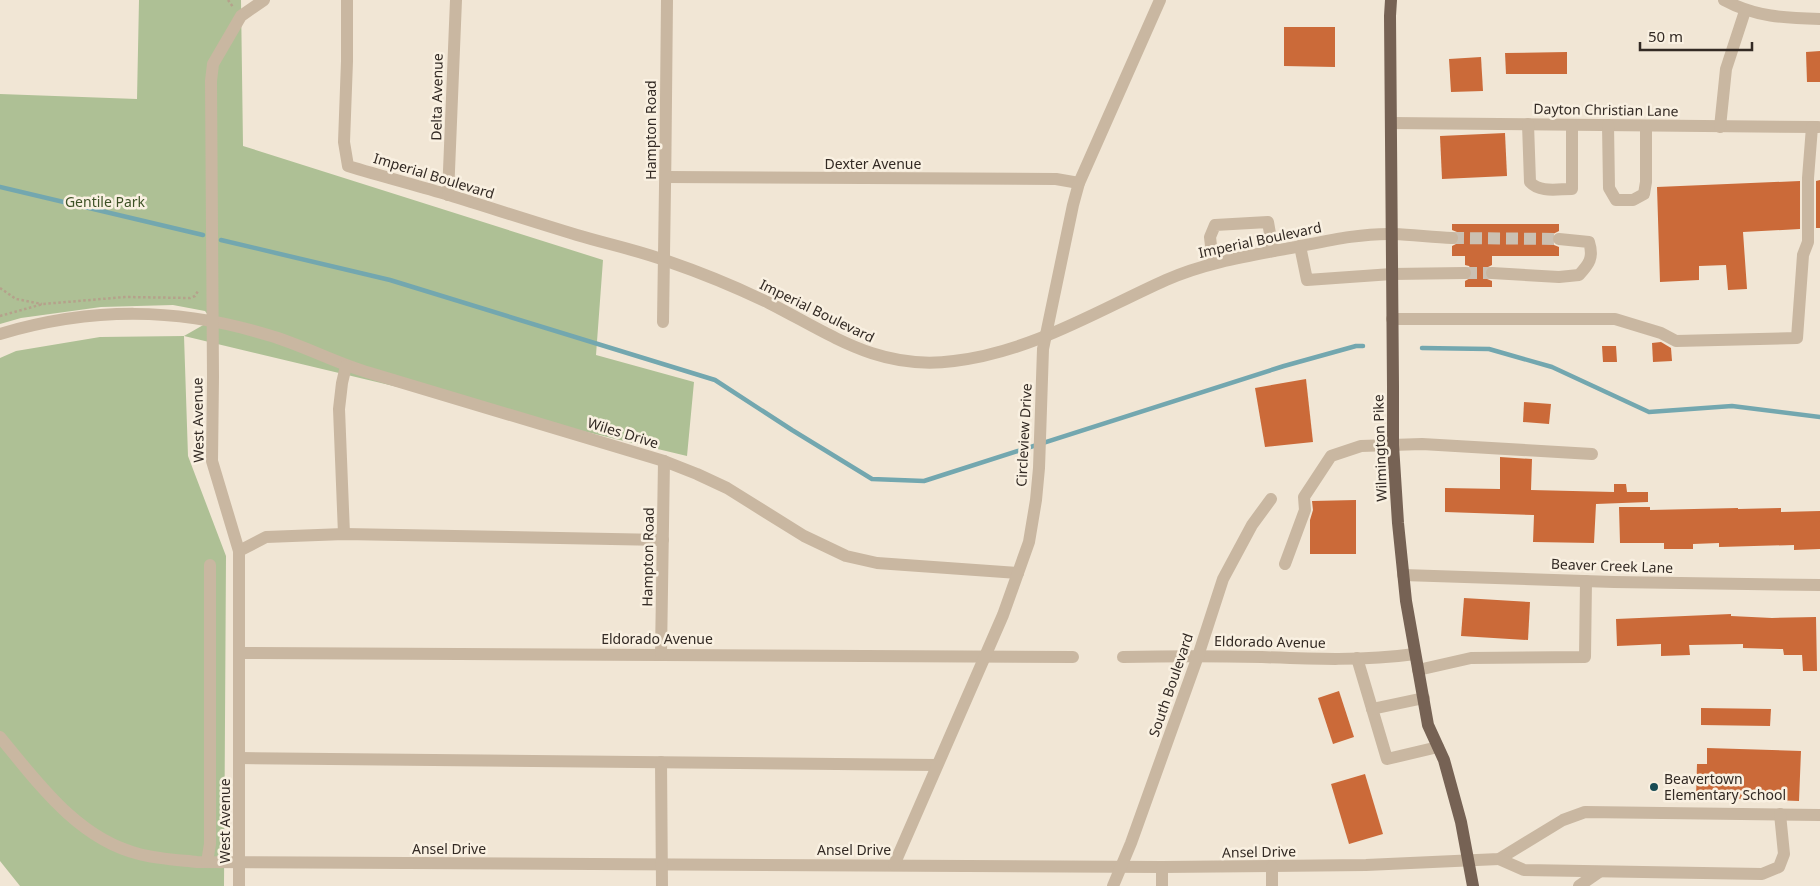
<svg xmlns="http://www.w3.org/2000/svg" width="1820" height="886" viewBox="0 0 1820 886" font-family="'Noto Sans',sans-serif">
  <style>
    .green { fill: #aec095 }
    .lines { fill: none; stroke-linecap: round; stroke-linejoin: round }
    .stream { stroke: #73a7af; stroke-width: 4.5 }
    .building { fill: #cb6a39 }
    .minor-tunnel { stroke: #cbc0b2; stroke-width: 12; stroke-dasharray: 12 6; stroke-linecap: butt }
    .path { stroke: #b5a18b; stroke-width: 2.5; stroke-dasharray: 2.5 2.5; stroke-linecap: butt }
    .minor { stroke: #c9b7a1; stroke-width: 12 }
    .major { stroke: #766254; stroke-width: 12 }
    .poi-dot { fill: #194c55; stroke: #f9f0e1; stroke-width: 2 }
    .labels { text-anchor: middle; stroke-width: 5; stroke-linejoin: round; paint-order: stroke }
    .street-label { font-size: 14px; fill: #332a24; stroke: #f9f0e1 }
    .park-label { font-size: 14px; fill: #3e5227; stroke: #f9f0e1 }
    .poi-label { font-size: 14px; fill: #332a24; stroke: #f9f0e1; text-anchor: start }
  </style>
  <rect width="100%" height="100%" fill="#f1e6d5"/>
  <polygon class="green" points="139,0 241,0 243,146 603,260 596,355 694,382 687,456 184,336 188,456 226,556 224,886 20,886 0,861 0,358 16,351 100,337 184,336 212,320 205,311 173,305 101,307 21,318 0,324 0,94 137,99"/>
  <g class="lines">
    <g class="stream">
      <polyline points="0,187 203,235"/>
      <polyline points="221,240 390,280 715,380 792,430 872,479 924,481 1284,366 1356,346 1363,346"/>
      <polyline points="1422,348 1489,349 1552,367 1649,412 1732,406 1820,417"/>
    </g>
  </g>
  <g class="building">
    <polygon points="1284,27 1335,27 1335,67 1284,66"/>
    <polygon points="1820,51 1820,82 1807,82 1806,52"/>
    <polygon points="1567,52 1567,74 1506,74 1505,53"/>
    <polygon points="1481,57 1483,91 1451,92 1449,59"/>
    <polygon points="1505,133 1507,176 1442,179 1440,136"/>
    <polygon points="1820,180 1820,228 1816,228 1816,181"/>
    <polygon points="1800,181 1800,229 1743,232 1747,289 1728,290 1726,265 1699,266 1699,280 1660,282 1657,187"/>
    <polygon points="1452,224 1559,224 1559,231 1553,234 1551,239 1554,245 1559,247 1559,256 1492,256 1492,265 1486,268 1484,273 1487,279 1492,281 1492,287 1465,287 1465,281 1472,277 1473,272 1469,266 1465,265 1465,256 1452,256 1452,246 1458,243 1460,238 1457,232 1452,230"/>
    <polygon points="1661,342 1671,348 1672,361 1653,362 1652,343"/>
    <polygon points="1602,346 1616,346 1617,362 1603,362"/>
    <polygon points="1306,379 1313,442 1265,447 1255,388"/>
    <polygon points="1524,402 1551,404 1549,424 1523,422"/>
    <polygon points="1500,457 1532,459 1531,490 1614,492 1614,484 1626,484 1627,492 1648,492 1648,502 1596,504 1594,543 1533,542 1534,515 1445,512 1445,488 1500,489"/>
    <polygon points="1356,500 1356,554 1310,554 1310,520 1313,510 1312,501"/>
    <polygon points="1619,507 1650,507 1650,510 1738,508 1738,509 1781,508 1781,512 1820,511 1820,549 1794,550 1794,545 1719,547 1719,543 1693,544 1693,549 1664,549 1664,543 1620,543"/>
    <polygon points="1464,598 1530,602 1528,640 1461,636"/>
    <polygon points="1731,614 1731,616 1772,618 1816,617 1817,671 1803,671 1802,655 1784,655 1783,649 1743,648 1743,644 1689,645 1690,655 1661,656 1661,644 1617,646 1616,619"/>
    <polygon points="1339,691 1354,737 1333,744 1318,698"/>
    <polygon points="1701,708 1771,709 1770,726 1701,725"/>
    <polygon points="1707,748 1801,751 1799,801 1696,797 1697,764 1707,764"/>
    <polygon points="1365,774 1383,834 1349,844 1331,784"/>
  </g>
  <g class="lines">
    <g class="minor-tunnel">
      <polyline points="1452,238 1559,239"/>
      <polyline points="1465,273 1492,273"/>
    </g>
    <g class="path">
      <polyline points="228,0 233,7"/>
      <polyline points="0,288 16,299 42,304"/>
      <polyline points="0,316 43,304 125,297 190,298 195,296 198,291"/>
    </g>
    <g class="minor">
      <path d="M347,0V61L344,142L348,166C381,176 415,185 449,195C491,208 534,222 577,235C607,244 637,250 667,261C702,273 736,287 769,303C832,335 879,371 954,361C1031,352 1097,311 1166,280C1209,261 1255,255 1301,246C1331,240 1363,233 1394,234C1413,235 1433,237 1452,238"/>
      <path d="M1724,0C1755,17 1785,18 1820,19"/>
      <polyline points="1391,123 1818,127"/>
      <path d="M1528,124L1530,182C1540,193 1557,189 1572,189V125"/>
      <polyline points="1608,125 1609,188 1616,200 1633,200 1644,194 1646,182 1646,126"/>
      <polyline points="1720,127 1726,69 1745,11"/>
      <polyline points="666,177 1056,179 1079,183"/>
      <polyline points="448,195 456,0"/>
      <polyline points="1300,246 1307,280 1392,274 1465,273"/>
      <polyline points="1213,263 1210,237 1215,225 1268,222 1273,251"/>
      <path d="M1492,273L1559,277L1579,275C1589,264 1594,258 1589,242L1559,239"/>
      <polyline points="1392,319 1615,319 1661,333 1676,341 1797,338 1803,255 1808,242 1808,178 1812,127"/>
      <path d="M663,322C665,215 666,107 667,0"/>
      <path d="M0,334C91,307 177,307 268,335C303,345 335,363 370,373C468,403 566,432 664,461L697,474L727,488L804,536L846,556L877,563L1018,573"/>
      <polyline points="344,534 339,409 342,383 346,366"/>
      <polyline points="239,551 266,537 344,534 663,540"/>
      <polyline points="1285,564 1305,510 1304,497 1331,456 1361,446 1422,444 1592,454"/>
      <polyline points="1403,575 1614,582 1820,585"/>
      <polyline points="240,653 1073,657"/>
      <polyline points="661,654 664,461"/>
      <path d="M1123,657C1169,656 1215,656 1262,657C1313,659 1364,661 1415,654"/>
      <polyline points="1357,658 1387,759 1438,747"/>
      <polyline points="1418,670 1471,658 1585,657 1586,581"/>
      <polyline points="1372,709 1424,698"/>
      <path d="M0,737C38,783 78,839 139,854C158,859 178,860 197,862L1162,867L1366,865L1499,859L1563,820L1585,812L1820,815"/>
      <polyline points="240,758 937,765"/>
      <polyline points="661,762 662,886"/>
      <polyline points="1499,859 1524,870 1762,874 1779,867 1784,854 1780,814"/>
      <polyline points="207,862 210,844 210,565"/>
      <polyline points="894,865 1003,615 1029,542 1036,500 1039,468 1043,349 1073,205 1079,183 1160,0"/>
      <polyline points="1162,867 1162,886"/>
      <polyline points="1272,867 1272,886"/>
      <polyline points="239,886 239,551 212,461 213,377 211,81 213,64 241,16 264,0"/>
      <polyline points="1113,886 1131,843 1198,656 1223,579 1252,525 1271,499"/>
      <polyline points="1579,886 1599,872"/>
    </g>
    <polyline class="major" points="1391,0 1390,16 1393,386 1393,445 1398,523 1406,601 1428,725 1444,760 1461,822 1473,886"/>
  </g>
  <circle class="poi-dot" cx="1654" cy="787" r="5"/>
  <g class="labels">
    <g class="street-label">
      <text transform="translate(437 97) rotate(-89)" y="5">Delta Avenue</text>
      <text transform="translate(1606 110) rotate(1)" y="5">Dayton Christian Lane</text>
      <text transform="translate(651 130) rotate(-90)" y="5">Hampton Road</text>
      <text x="873" y="169">Dexter Avenue</text>
      <text transform="translate(434 176) rotate(17)" y="5">Imperial Boulevard</text>
      <text transform="translate(1260 240) rotate(-12)" y="5">Imperial Boulevard</text>
      <text transform="translate(817 311) rotate(26)" y="5">Imperial Boulevard</text>
      <text transform="translate(198 420) rotate(-91)" y="5">West Avenue</text>
      <text transform="translate(623 433) rotate(17)" y="5">Wiles Drive</text>
      <text transform="translate(1024 435) rotate(-87)" y="5">Circleview Drive</text>
      <text transform="translate(1380 448) rotate(-92)" y="5">Wilmington Pike</text>
      <text transform="translate(648 557) rotate(-89)" y="5">Hampton Road</text>
      <text transform="translate(1612 566) rotate(2)" y="5">Beaver Creek Lane</text>
      <text x="657" y="644">Eldorado Avenue</text>
      <text transform="translate(1270 642) rotate(1)" y="5">Eldorado Avenue</text>
      <text transform="translate(1171 685) rotate(-71)" y="5">South Boulevard</text>
      <text transform="translate(225 821) rotate(-90)" y="5">West Avenue</text>
      <text x="449" y="854">Ansel Drive</text>
      <text x="854" y="855">Ansel Drive</text>
      <text transform="translate(1259 852) rotate(-1)" y="5">Ansel Drive</text>
    </g>
    <g class="park-label">
      <text x="105" y="207">Gentile Park</text>
    </g>
    <g class="poi-label">
      <text x="1664" y="784">Beavertown<tspan x="1664" dy="16">Elementary School</tspan></text>
    </g>
  </g>
  <path d="M1640 42v8h112v-8" fill="none" stroke="#332a24" stroke-width="2.5"/>
  <text x="1648" y="42" font-size="15" fill="#332a24" stroke="#f9f0e1" stroke-width="4" paint-order="stroke">50 m</text>
</svg>
